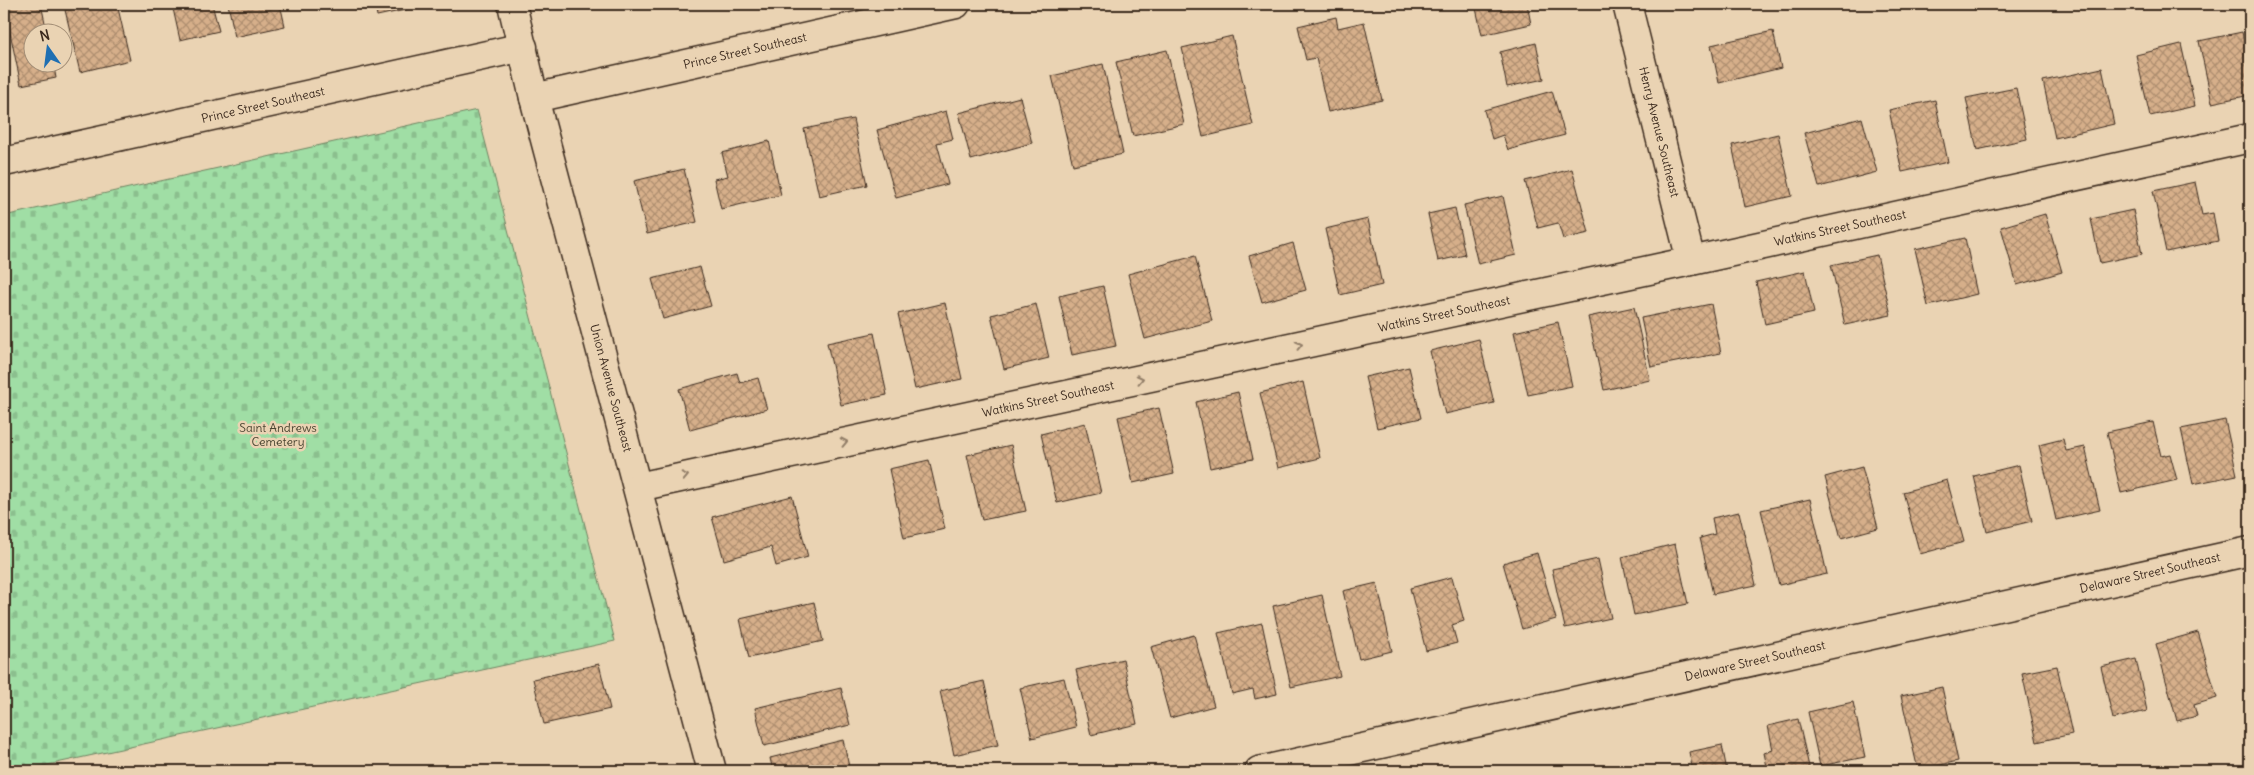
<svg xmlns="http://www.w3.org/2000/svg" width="2254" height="775" viewBox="0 0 2254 775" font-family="Delius,sans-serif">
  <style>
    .cemetery { fill: url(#cemetery-stones); stroke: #6e8462 }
    .building { fill: url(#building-cross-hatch); stroke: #3b2a1e }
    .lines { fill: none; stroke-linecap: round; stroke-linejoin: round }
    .street-casing { stroke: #3b2a1e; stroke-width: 31 }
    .street { stroke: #ead3b3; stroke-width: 28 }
    .oneway { stroke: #927e68 }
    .labels { text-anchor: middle; stroke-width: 5; stroke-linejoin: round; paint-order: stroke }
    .street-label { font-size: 12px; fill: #3b2a1e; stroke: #ead3b3 }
    .park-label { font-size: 12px; fill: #4a4532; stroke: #ead3b3 }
  </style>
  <defs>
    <pattern id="cemetery-stones" width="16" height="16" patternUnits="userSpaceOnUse" patternTransform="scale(1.25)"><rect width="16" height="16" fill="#a0dea5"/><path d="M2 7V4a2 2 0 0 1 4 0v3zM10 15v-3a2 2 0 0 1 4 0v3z" fill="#8bbf8e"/></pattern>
    <pattern id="building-cross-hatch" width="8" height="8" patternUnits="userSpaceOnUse" patternTransform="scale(1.25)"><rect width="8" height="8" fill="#d6af8a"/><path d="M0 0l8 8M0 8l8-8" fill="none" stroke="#af8f70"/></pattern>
  </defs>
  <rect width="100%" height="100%" fill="#ead3b3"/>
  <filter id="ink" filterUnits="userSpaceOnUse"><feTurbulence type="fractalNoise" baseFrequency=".02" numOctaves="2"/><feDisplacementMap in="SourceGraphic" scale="10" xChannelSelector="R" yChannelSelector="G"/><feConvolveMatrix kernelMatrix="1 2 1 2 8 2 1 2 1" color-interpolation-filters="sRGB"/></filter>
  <g filter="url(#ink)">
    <polygon class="cemetery" points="477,110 615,641 20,771 4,771 4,216"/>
    <g class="building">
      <polygon points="4,4 41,4 47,32 32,32 32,62 53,62 56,78 21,85"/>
      <polygon points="92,4 117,4 130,60 80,72 65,10"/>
      <polygon points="172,4 212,4 219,31 180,40"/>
      <polygon points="228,4 280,4 285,26 235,37"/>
      <polygon points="375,4 428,4 428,5 377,16"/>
      <polygon points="1475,4 1527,4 1531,24 1482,35"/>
      <polygon points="1336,17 1338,28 1364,22 1382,100 1328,112 1316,58 1306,60 1298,26"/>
      <polygon points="1773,31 1781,68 1719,83 1711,45"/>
      <polygon points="2242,32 2250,70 2250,95 2212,103 2199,41"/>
      <polygon points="1232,36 1253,125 1203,137 1182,48"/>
      <polygon points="1536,43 1544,79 1507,87 1500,52"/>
      <polygon points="2181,44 2195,106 2150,116 2136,55"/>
      <polygon points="1167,50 1184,124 1133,136 1116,62"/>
      <polygon points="1103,64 1123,154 1073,165 1052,76"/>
      <polygon points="2102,68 2114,124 2055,138 2043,81"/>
      <polygon points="2016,88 2027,139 1977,150 1966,98"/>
      <polygon points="1552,91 1565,135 1508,150 1503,135 1492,139 1484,110"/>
      <polygon points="1020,97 1032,143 971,160 959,113"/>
      <polygon points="1935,100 1948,162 1902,172 1889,110"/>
      <polygon points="946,111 953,139 937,143 948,184 896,198 877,130"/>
      <polygon points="1862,118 1877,172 1819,187 1804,133"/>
      <polygon points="853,119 867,185 819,196 804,129"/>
      <polygon points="1778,134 1792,196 1745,207 1732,145"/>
      <polygon points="769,141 781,195 721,209 714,179 728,176 722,153"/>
      <polygon points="684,169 697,222 647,234 634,181"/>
      <polygon points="1572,169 1589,233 1563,239 1558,223 1538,228 1525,181"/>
      <polygon points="2195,182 2202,215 2213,213 2218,241 2166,252 2153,191"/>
      <polygon points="1503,196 1516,255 1478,264 1464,205"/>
      <polygon points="1455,208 1465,255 1438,261 1428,214"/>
      <polygon points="2133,210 2142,254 2100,263 2091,219"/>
      <polygon points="2045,214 2062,272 2017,285 2001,227"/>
      <polygon points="1368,219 1382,285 1340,295 1325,229"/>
      <polygon points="1965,238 1977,294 1928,306 1915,249"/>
      <polygon points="1293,243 1306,290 1262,302 1249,256"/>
      <polygon points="1877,255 1891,315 1845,325 1831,265"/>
      <polygon points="1195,256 1212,321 1145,339 1128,274"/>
      <polygon points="700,267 711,306 663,319 652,279"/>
      <polygon points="1805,271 1814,313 1765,324 1756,282"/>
      <polygon points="1103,286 1116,346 1072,355 1059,296"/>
      <polygon points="945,303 962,379 915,389 898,314"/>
      <polygon points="1036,304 1049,358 1004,369 991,315"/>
      <polygon points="1711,304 1721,353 1651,367 1641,318"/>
      <polygon points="1634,307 1650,380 1604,390 1588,317"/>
      <polygon points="1558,322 1572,386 1528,395 1514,332"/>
      <polygon points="874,333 887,395 841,405 827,343"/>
      <polygon points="1479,339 1494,403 1445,414 1430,351"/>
      <polygon points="1409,367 1421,418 1377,428 1365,377"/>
      <polygon points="737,373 740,383 758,378 767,409 690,430 679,389"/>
      <polygon points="1303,382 1320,458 1278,468 1260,393"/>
      <polygon points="1238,392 1253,459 1210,468 1196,402"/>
      <polygon points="1159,408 1174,474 1133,483 1118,417"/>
      <polygon points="2225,420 2237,475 2193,484 2181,429"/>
      <polygon points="2153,422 2161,456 2170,454 2177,480 2121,493 2107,432"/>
      <polygon points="1085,423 1101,493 1057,503 1041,434"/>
      <polygon points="2063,439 2066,451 2085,447 2100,510 2056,520 2039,445"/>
      <polygon points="1011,445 1026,511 982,520 967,455"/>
      <polygon points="929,460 945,529 904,538 889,469"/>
      <polygon points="2019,465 2032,521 1987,532 1974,476"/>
      <polygon points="1862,467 1878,528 1841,538 1825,477"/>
      <polygon points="1947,480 1964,542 1920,554 1903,492"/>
      <polygon points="792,496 808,557 776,566 771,547 724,560 712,517"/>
      <polygon points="1810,499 1827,574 1779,585 1761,510"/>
      <polygon points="1739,512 1756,585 1713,594 1700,538 1715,534 1712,518"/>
      <polygon points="1675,544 1688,604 1634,615 1622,557"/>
      <polygon points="1537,553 1556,619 1522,629 1503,563"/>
      <polygon points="1598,559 1611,618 1565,628 1552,569"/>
      <polygon points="1452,577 1464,621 1452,625 1457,643 1426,651 1410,588"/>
      <polygon points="1377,583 1392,651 1359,659 1343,591"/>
      <polygon points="1322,595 1340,676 1291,687 1273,606"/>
      <polygon points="814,602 823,641 749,658 740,619"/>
      <polygon points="1262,623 1277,694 1255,699 1253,689 1232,694 1218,633"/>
      <polygon points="2198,632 2217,698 2194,705 2197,716 2177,721 2156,644"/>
      <polygon points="1194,635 1214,706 1170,718 1151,647"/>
      <polygon points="1123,659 1137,724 1091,735 1076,670"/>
      <polygon points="2136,659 2147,711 2113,719 2101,667"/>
      <polygon points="599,664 610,709 544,724 533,679"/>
      <polygon points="2057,666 2072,734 2037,742 2022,673"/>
      <polygon points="1064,678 1076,727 1032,738 1020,688"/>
      <polygon points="984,681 998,745 954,755 940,691"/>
      <polygon points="1942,687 1958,761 1918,770 1901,696"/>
      <polygon points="841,688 850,725 764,746 755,708"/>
      <polygon points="1853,702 1865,757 1820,766 1808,712"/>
      <polygon points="1798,719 1810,771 1768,771 1764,753 1773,750 1768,726"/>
      <polygon points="843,740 850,771 773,771 770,758"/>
      <polygon points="1722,745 1727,771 1693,771 1689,752"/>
    </g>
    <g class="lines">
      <g class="street-casing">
        <g id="street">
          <polyline points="512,4 534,98 712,771"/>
          <polyline points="1627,4 1691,261"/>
          <polyline points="534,98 956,4"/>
          <polyline points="4,162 523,47"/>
          <polyline points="638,487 1691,261 2250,138"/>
          <polyline points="1259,771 2250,551"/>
        </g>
      </g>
      <use href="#street" class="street"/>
    </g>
    <defs><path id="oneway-chevron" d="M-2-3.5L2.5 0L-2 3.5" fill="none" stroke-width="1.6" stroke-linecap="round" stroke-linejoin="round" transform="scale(1.25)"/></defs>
    <g class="oneway">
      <use href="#oneway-chevron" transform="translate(1299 345) rotate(-12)"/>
      <use href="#oneway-chevron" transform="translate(1140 379) rotate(-12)"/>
      <use href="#oneway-chevron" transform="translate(844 442) rotate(-12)"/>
      <use href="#oneway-chevron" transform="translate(685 476) rotate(-12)"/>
    </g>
  </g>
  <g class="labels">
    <g class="street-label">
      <text transform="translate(745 51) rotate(-13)" y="4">Prince Street Southeast</text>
      <text transform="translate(263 105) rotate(-13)" y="4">Prince Street Southeast</text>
      <text transform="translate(1659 132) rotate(76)" y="4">Henry Avenue Southeast</text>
      <text transform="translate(1840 228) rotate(-12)" y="4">Watkins Street Southeast</text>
      <text transform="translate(1444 314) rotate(-12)" y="4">Watkins Street Southeast</text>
      <text transform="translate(611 388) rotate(75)" y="4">Union Avenue Southeast</text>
      <text transform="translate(1048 399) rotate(-12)" y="4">Watkins Street Southeast</text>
      <text transform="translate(2150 573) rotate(-13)" y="4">Delaware Street Southeast</text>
      <text transform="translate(1755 661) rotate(-13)" y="4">Delaware Street Southeast</text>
    </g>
    <g class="park-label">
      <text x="278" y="432">Saint Andrews<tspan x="278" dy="14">Cemetery</tspan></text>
    </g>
  </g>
  <rect width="2254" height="775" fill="none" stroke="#ead3b3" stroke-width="20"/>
  <rect x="10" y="10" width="2234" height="755" fill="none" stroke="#3b2a1e" stroke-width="2" filter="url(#ink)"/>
  <g transform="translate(48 48) rotate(346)"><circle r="24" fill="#ead3b3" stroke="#a48f77"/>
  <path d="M0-4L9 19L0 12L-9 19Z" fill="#1f6fb2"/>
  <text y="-8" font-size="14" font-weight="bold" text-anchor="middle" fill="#3b2a1e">N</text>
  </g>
</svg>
